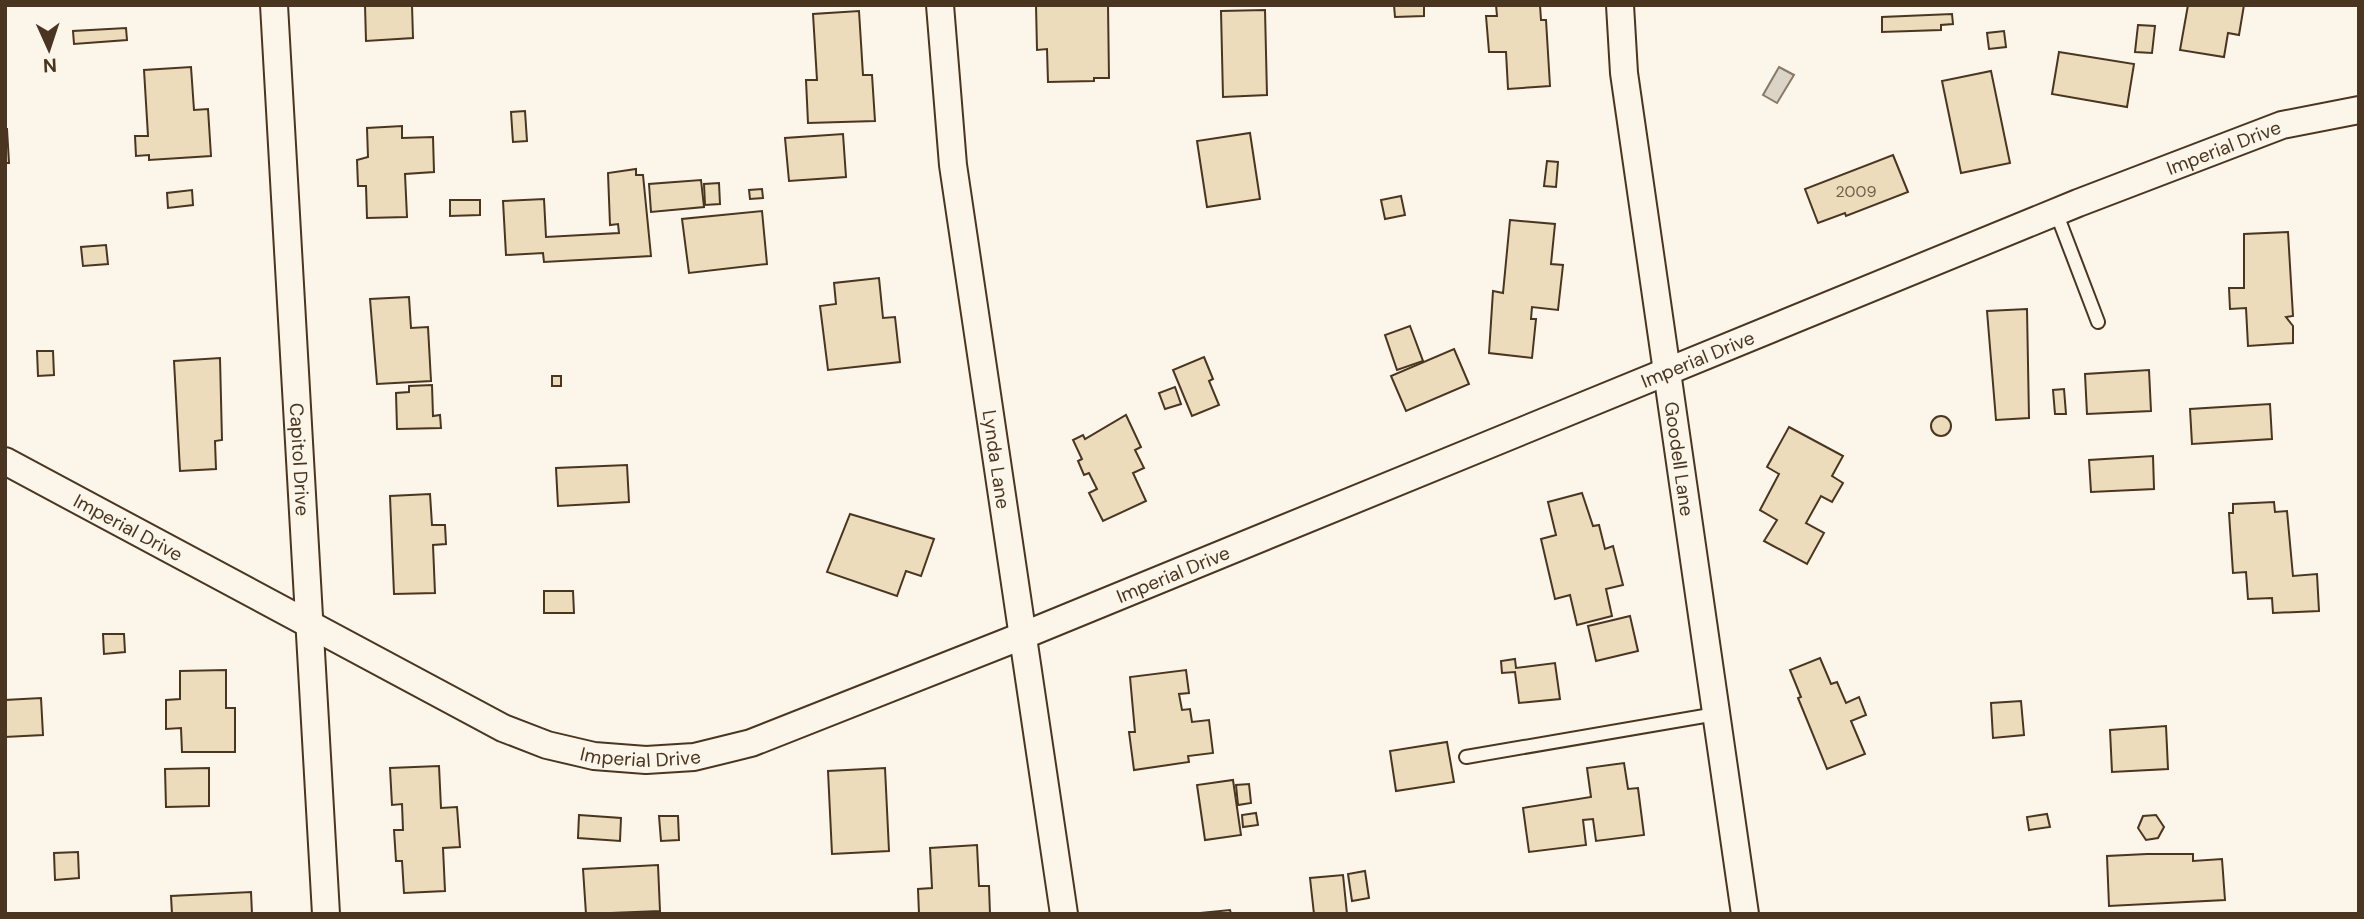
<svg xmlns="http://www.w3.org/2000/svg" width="2364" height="919" viewBox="0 0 2364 919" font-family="'DM Sans',sans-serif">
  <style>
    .water { fill: #dcd4c6; stroke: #887966; stroke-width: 2 }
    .building { fill: #ecdcbc; stroke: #4a3520; stroke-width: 2 }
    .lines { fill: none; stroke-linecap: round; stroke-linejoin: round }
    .service-casing { stroke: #4a3520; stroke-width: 16 }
    .minor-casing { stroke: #4a3520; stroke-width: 30 }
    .service { stroke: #fbf6e9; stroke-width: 12 }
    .minor { stroke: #fbf6e9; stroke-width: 26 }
    .labels { text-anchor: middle; stroke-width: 5; stroke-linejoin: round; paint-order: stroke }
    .number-label { font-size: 16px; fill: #725f47 }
    .street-label { font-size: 19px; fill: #4a3520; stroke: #fbf6e9 }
  </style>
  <rect width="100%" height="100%" fill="#fbf6e9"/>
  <polygon class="water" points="1779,67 1794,75 1777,103 1763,95"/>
  <g class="building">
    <polygon points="365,5 412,5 413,38 366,41"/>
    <polygon points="1036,5 1108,5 1109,78 1094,78 1094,81 1048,82 1047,49 1037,50"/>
    <polygon points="1394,5 1424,5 1424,16 1395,17"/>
    <polygon points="1496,5 1540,5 1541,20 1546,20 1550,86 1508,89 1506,52 1489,52 1486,16 1497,16"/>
    <polygon points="2188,5 2244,5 2239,35 2228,33 2224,57 2180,50"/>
    <polygon points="1265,10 1267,95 1223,97 1221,11"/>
    <polygon points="859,11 863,75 872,75 875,121 808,123 806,80 817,80 813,14"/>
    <polygon points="1952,14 1953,24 1941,25 1941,30 1882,32 1882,17"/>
    <polygon points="2138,25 2155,26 2152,53 2135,52"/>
    <polygon points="126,28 127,40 74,44 73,31"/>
    <polygon points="2004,31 2006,47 1989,49 1987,33"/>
    <polygon points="2059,52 2134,64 2127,107 2052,94"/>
    <polygon points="191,67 194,110 208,109 211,156 149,160 149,155 136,156 135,136 148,136 144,70"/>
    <polygon points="1991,71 2010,163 1961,173 1942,81"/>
    <polygon points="525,111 527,141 513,142 511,112"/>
    <polygon points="402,126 402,138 433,137 434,172 405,174 407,217 367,218 366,186 358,186 357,160 368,157 367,128"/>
    <polygon points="5,129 7,129 9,163 5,163"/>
    <polygon points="1250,133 1260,199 1207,207 1197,141"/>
    <polygon points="843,134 846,177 789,181 785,138"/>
    <polygon points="1893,155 1908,192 1846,216 1845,213 1818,223 1805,189"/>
    <polygon points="1547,161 1558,162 1556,187 1544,186"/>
    <polygon points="636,169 636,175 643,175 651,256 544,262 543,253 506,255 503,201 544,199 546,237 619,233 618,224 610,225 608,173"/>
    <polygon points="701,180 704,207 651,212 649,184"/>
    <polygon points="719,183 720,204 705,205 704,184"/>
    <polygon points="762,189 763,198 750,199 749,190"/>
    <polygon points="192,190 193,205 168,208 167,193"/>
    <polygon points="1401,196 1405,215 1385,219 1381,200"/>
    <polygon points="450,200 480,200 480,215 450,216"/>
    <polygon points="762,211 767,264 689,273 682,219"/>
    <polygon points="1510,220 1555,224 1551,264 1563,265 1558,310 1532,307 1531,319 1536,319 1532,358 1489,353 1493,291 1503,293"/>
    <polygon points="2288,232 2293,316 2286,317 2293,326 2293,343 2248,346 2246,308 2230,309 2229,288 2244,288 2244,234"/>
    <polygon points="106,245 108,264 83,266 81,247"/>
    <polygon points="879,278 883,318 895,317 900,362 828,370 820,306 836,304 834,283"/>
    <polygon points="409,297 411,328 428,327 431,381 377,384 370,299"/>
    <polygon points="2027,309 2029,418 1996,420 1987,311"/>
    <polygon points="1410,326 1423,361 1397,370 1385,335"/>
    <polygon points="1454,349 1469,384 1406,411 1391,376"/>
    <polygon points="37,351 53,351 54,375 38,376"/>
    <polygon points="1204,357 1213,379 1209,381 1219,405 1192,416 1173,370"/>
    <polygon points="220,358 222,440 215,441 216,469 180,471 174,361"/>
    <polygon points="2149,370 2151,411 2087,414 2085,374"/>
    <rect x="552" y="376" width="9" height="10"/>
    <polygon points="432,385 433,416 440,415 441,428 397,429 396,393 409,392 409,386"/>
    <polygon points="1175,387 1181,404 1165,409 1159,393"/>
    <polygon points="2064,389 2066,414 2055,414 2053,390"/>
    <polygon points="2270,404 2272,439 2192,444 2190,409"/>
    <polygon points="1126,415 1141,447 1135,450 1144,468 1133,473 1146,501 1103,521 1089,493 1097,489 1089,473 1084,475 1078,461 1082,459 1073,440 1083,435 1085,439"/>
    <circle cx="1941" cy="426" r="10"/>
    <polygon points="1789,427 1843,456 1832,476 1843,483 1832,502 1821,496 1806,523 1824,533 1807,564 1764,541 1777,520 1760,510 1779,474 1767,467"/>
    <polygon points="2153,456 2154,489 2091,492 2089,460"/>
    <polygon points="627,465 629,502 558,506 556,468"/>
    <polygon points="1582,493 1593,526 1599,525 1605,549 1613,546 1623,585 1606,589 1612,616 1577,625 1570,595 1555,599 1541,539 1556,535 1548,502"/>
    <polygon points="430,494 432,525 445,525 446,544 433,545 435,593 394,594 390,496"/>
    <polygon points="2274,502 2275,512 2287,511 2293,576 2317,574 2319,611 2273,613 2272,598 2248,599 2246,572 2233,573 2229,513 2233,513 2233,504"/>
    <polygon points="850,514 934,539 921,576 906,571 897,596 827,572"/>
    <polygon points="544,591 573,591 574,613 544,613"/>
    <polygon points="1630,616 1638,651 1596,661 1588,626"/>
    <polygon points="103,634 124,634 125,652 104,654"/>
    <polygon points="1820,658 1831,684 1837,682 1846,703 1859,697 1866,715 1851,721 1865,754 1827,769 1798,698 1801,697 1790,670"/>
    <polygon points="1515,659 1516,668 1555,663 1560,699 1519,703 1515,672 1502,673 1501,661"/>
    <polygon points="226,670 226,708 235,708 235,752 182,752 181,728 166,729 166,700 180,699 180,671"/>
    <polygon points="1186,670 1189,693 1179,694 1182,710 1190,709 1192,722 1209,720 1213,753 1188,756 1189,762 1134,770 1129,732 1135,732 1130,677"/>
    <polygon points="41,698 43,735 5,737 5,700"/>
    <polygon points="2021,701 2024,735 1993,738 1991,703"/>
    <polygon points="2166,726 2168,769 2112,772 2110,730"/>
    <polygon points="1447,742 1454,782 1396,791 1390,751"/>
    <polygon points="1624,763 1628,789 1638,788 1644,835 1596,841 1593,819 1583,820 1586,845 1529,852 1523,808 1591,797 1587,768"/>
    <polygon points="439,766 441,808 457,807 460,847 443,848 445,891 404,893 402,861 396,861 394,830 403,830 402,804 392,805 390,768"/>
    <polygon points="209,768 209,806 166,807 165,769"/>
    <polygon points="885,768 889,851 832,854 828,771"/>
    <polygon points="1233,780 1241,835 1205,840 1197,785"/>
    <polygon points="1249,784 1251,803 1238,805 1236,785"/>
    <polygon points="1256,813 1258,825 1243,827 1242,815"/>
    <polygon points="2047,814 2050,827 2029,830 2027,817"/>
    <polygon points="579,815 621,818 620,841 578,838"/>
    <polygon points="2156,815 2164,827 2158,838 2146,840 2138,828 2143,816"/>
    <polygon points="659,816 678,816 679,840 661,841"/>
    <polygon points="977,845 979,886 989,886 990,914 919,914 918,889 932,888 930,848"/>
    <polygon points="78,852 79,878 55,880 54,853"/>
    <polygon points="2147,854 2193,854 2193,861 2222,859 2225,900 2109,906 2107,856"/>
    <polygon points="658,865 660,911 586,914 583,869"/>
    <polygon points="1365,871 1369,898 1352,901 1348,874"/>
    <polygon points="1343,875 1347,914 1314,914 1310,878"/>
    <polygon points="251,892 252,914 172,914 171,896"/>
    <polygon points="1230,910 1231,914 1190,914"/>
  </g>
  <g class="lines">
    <g class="service-casing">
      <g id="service">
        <polyline points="2056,212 2098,322"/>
        <polyline points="1466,757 1716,714"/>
      </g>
    </g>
    <g class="minor-casing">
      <g id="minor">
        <path id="s1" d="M274,5L326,914"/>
        <path id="s2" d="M940,5L953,165L1064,914"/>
        <path id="s3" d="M1620,5L1624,73L1745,914"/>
        <path id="s4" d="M5,461L503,728L547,745L594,756L646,760L694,757L751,743L1022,636L2078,203L2282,125L2359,110"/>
      </g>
    </g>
    <use href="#service" class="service"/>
    <use href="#minor" class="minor"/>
  </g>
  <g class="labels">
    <g class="number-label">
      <text x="1856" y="197">2009</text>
    </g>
    <g class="street-label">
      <text dy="7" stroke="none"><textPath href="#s4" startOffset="2408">Imperial Drive</textPath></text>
      <text dy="7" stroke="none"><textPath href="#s4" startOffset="1841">Imperial Drive</textPath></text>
      <text dy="7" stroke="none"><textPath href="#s1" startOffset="455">Capitol Drive</textPath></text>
      <text dy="7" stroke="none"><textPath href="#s2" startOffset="458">Lynda Lane</textPath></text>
      <text dy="7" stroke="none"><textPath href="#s3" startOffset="458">Goodell Lane</textPath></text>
      <text dy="7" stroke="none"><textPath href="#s4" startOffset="140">Imperial Drive</textPath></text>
      <text dy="7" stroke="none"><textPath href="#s4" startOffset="1274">Imperial Drive</textPath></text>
      <text dy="7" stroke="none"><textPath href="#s4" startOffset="707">Imperial Drive</textPath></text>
    </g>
  </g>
  <rect width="2364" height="919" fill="none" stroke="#4a3520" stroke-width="14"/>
  <g transform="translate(49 49) rotate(177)" stroke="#fbf6e9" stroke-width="5" paint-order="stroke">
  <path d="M0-5L12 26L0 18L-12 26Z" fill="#4a3520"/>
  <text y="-10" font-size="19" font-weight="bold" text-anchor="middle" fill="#4a3520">N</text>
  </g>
</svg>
